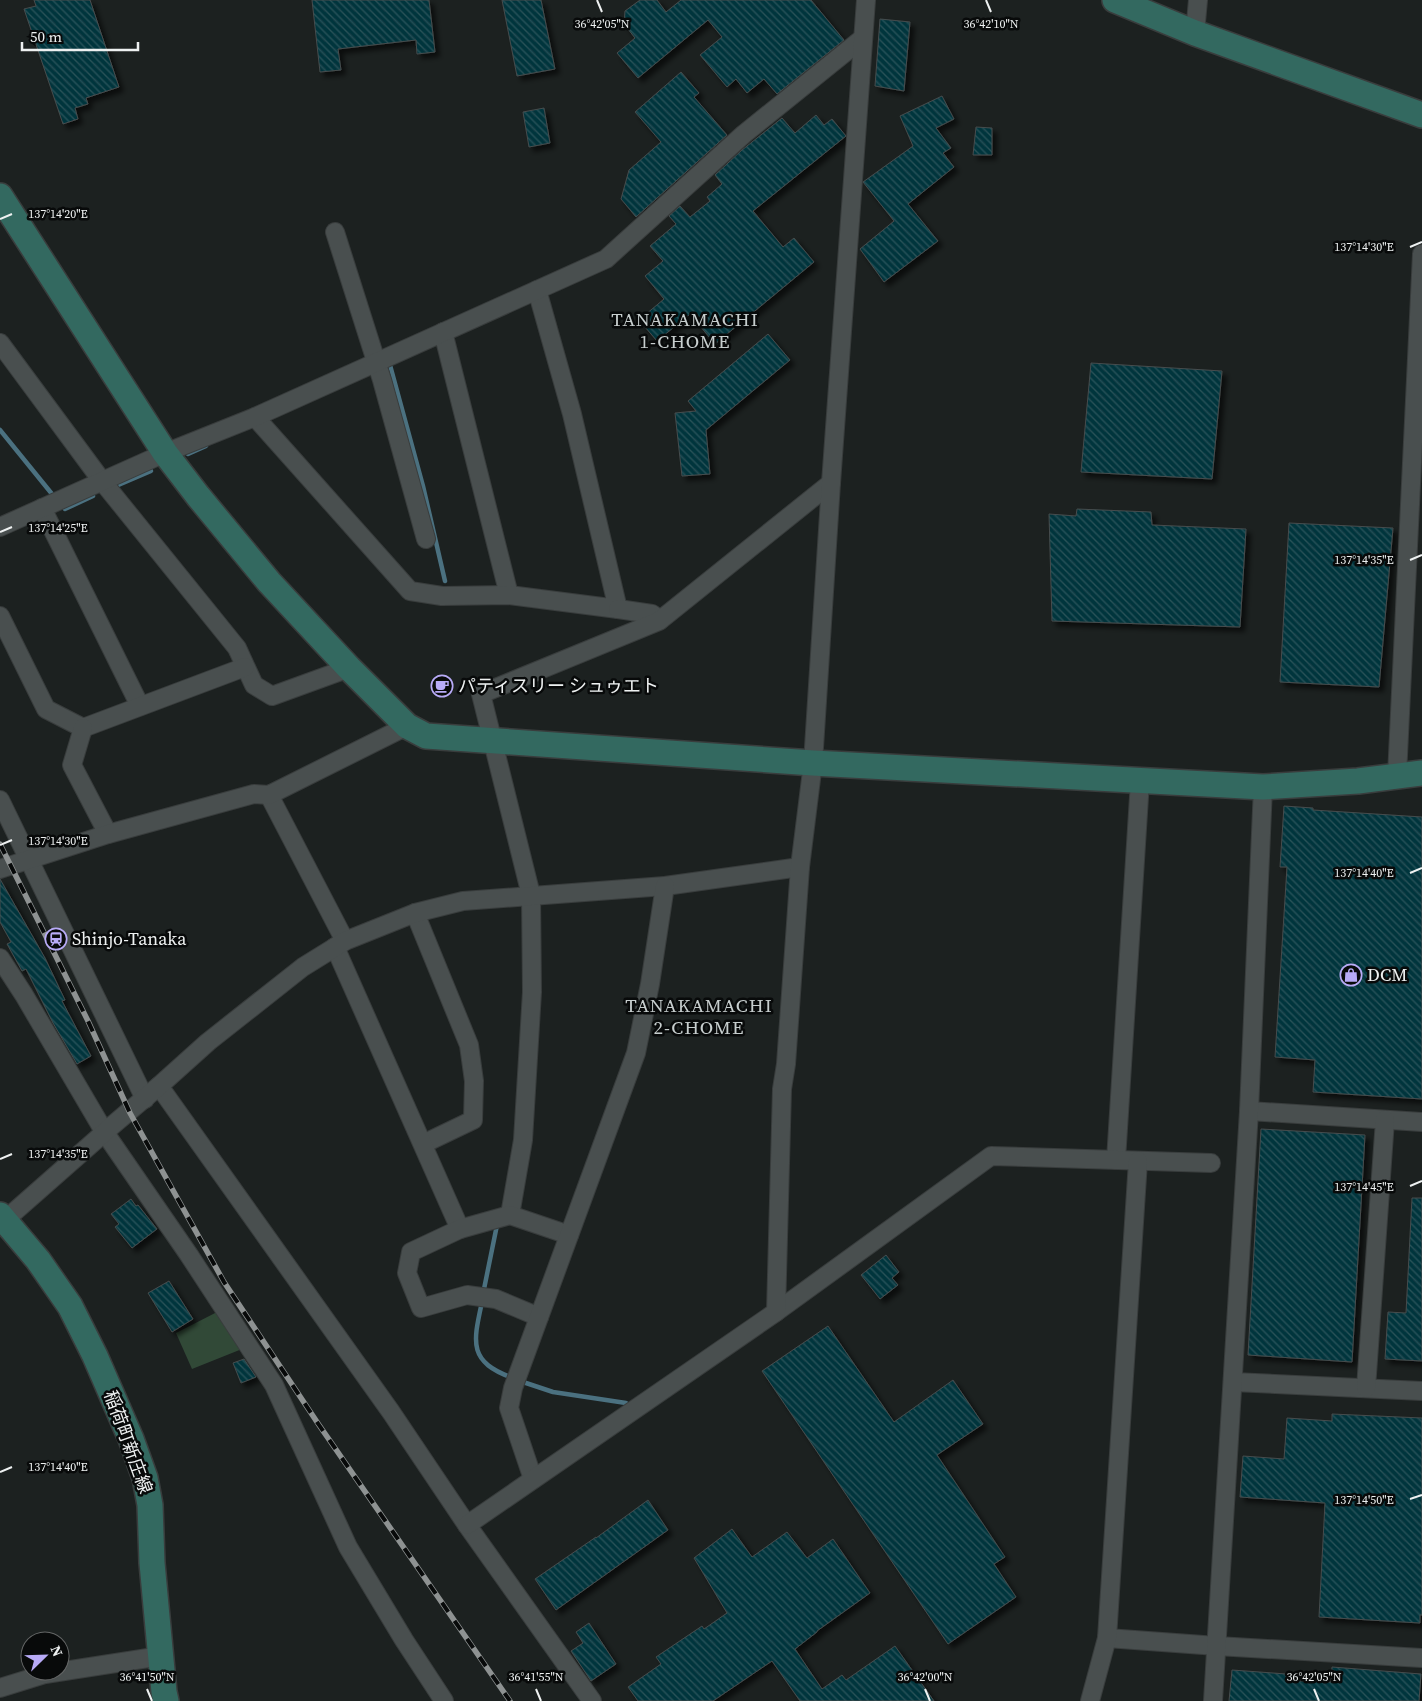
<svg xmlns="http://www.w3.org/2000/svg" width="1422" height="1701" viewBox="0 0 1422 1701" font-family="'Source Serif 4','Noto Sans JP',serif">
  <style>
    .green { fill: #314937 }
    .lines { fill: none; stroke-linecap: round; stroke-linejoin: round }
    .stream { stroke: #4b7180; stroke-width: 4.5 }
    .building { fill: url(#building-back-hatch); stroke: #464c4d; filter: url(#shadow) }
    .street-casing { stroke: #393d3d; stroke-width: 20 }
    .secondary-casing { stroke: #393d3d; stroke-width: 28 }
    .street { stroke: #494f4f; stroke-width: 18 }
    .secondary { stroke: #336960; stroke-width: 25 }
    .rail-casing { stroke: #8e9292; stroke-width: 5.5 }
    .rail { stroke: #080a0a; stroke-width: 4; stroke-dasharray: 11; stroke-linecap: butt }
    .ticks { fill: none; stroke: #eef1f1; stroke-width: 2 }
    .labels { text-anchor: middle; stroke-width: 5; stroke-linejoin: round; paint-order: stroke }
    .poi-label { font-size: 18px; fill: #eef1f1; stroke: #080a0a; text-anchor: start }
    .street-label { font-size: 18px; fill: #eef1f1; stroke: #080a0a }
    .neighbourhood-label { font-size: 19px; letter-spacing: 1px; fill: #c7cece; stroke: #080a0a }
    .ticks-label { font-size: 12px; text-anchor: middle; fill: #eef1f1; stroke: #080a0a; stroke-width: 5; stroke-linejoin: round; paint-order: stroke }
  </style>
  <defs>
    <pattern id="building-back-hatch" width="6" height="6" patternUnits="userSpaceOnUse" patternTransform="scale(1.25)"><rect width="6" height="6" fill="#04363e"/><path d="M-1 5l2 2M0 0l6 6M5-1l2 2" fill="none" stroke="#29545a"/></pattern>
    <filter id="shadow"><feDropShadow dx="4.5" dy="4.5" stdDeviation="2.5" flood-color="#0009"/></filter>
  </defs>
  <rect width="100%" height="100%" fill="#1c2120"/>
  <polygon class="green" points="219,1311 242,1349 192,1369 176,1333"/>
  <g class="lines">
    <g class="stream">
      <polyline points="385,367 390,365 423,486 445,581"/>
      <polyline points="0,430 52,494"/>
      <polyline points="188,454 206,446"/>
      <polyline points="116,486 151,471"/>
      <polyline points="65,509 93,496"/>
      <polyline points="483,1294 497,1225"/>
      <path d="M482,1302C473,1343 468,1362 513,1378"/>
      <polyline points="520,1381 553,1392 626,1403"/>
    </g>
  </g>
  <g class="building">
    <polygon points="34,0 90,0 119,87 86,98 88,104 75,108 78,119 63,124 24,9 36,6"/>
    <polygon points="312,0 429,0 435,52 417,54 416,40 338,49 341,70 320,72"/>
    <polygon points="502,0 541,0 555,69 517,76"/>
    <polygon points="640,0 657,0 666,12 681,0 811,0 844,40 777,94 764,79 747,93 736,79 727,87 700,55 722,37 708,20 638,78 617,53 635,38 624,24 625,11"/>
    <polygon points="880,19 910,22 904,91 875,86"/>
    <polygon points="681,72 699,93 694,97 727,135 636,217 621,199 629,170 661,142 635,112"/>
    <polygon points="942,96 954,119 936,128 951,148 943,153 954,167 908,204 938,241 884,282 860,249 894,221 863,182 913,146 900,116"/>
    <polygon points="544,108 550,143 529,147 523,112"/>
    <polygon points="816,115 824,125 832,119 846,136 753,211 783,247 794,238 814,262 715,344 690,314 657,341 639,320 664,299 645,276 663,261 650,246 676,224 669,216 680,206 690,217 710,201 707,197 722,184 715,175 742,150 782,118 795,133"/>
    <polygon points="976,127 992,128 992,155 973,155"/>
    <polygon points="768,334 790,360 706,430 710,474 682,476 675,413 696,411 688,401"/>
    <polygon points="1091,363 1222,371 1212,479 1081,472"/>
    <polygon points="1077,509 1151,512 1152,525 1246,529 1240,627 1052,621 1049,514 1076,516"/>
    <polygon points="1289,523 1393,528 1379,687 1280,682"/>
    <polygon points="1284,806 1313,808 1313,810 1422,817 1422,1099 1313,1092 1315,1060 1275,1057 1287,867 1280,867"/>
    <polygon points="0,879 45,958 65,1000 62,1001 91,1056 77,1064 53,1023 26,969 22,971 7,944 11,942 0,922"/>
    <polygon points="1261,1129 1365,1135 1352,1362 1248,1355"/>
    <polygon points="1412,1198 1422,1198 1422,1361 1385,1359 1388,1312 1406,1313"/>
    <polygon points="131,1199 136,1206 138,1205 157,1229 132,1248 115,1227 119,1224 111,1214"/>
    <polygon points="886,1255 899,1272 892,1278 898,1285 880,1299 861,1275"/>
    <polygon points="169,1281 193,1319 172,1332 148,1293"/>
    <polygon points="828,1326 894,1422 953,1380 983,1424 937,1455 1005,1557 994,1564 1016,1597 948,1644 762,1371"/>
    <polygon points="244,1359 256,1377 241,1383 233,1363"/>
    <polygon points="1332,1414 1422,1418 1422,1615 1420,1615 1420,1623 1319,1617 1325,1503 1240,1497 1243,1456 1284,1459 1287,1418 1332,1421"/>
    <polygon points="648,1500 668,1530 556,1610 535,1579 596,1537 596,1538"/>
    <polygon points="732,1529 752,1557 787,1532 807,1558 833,1539 870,1593 817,1631 817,1632 795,1649 822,1689 842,1675 846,1680 895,1646 934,1701 800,1701 772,1661 713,1701 638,1701 628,1687 661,1664 656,1657 702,1626 704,1629 727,1613 694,1558"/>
    <polygon points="589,1623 616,1664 591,1681 571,1651 583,1643 576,1632"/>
    <polygon points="1332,1667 1421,1674 1419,1701 1229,1701 1232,1670 1300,1675 1300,1681 1331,1682"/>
  </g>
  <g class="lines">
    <g class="street-casing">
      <g id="street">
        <polyline points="1195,33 1198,0"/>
        <polyline points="335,232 382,380 426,539"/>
        <polyline points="443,332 509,595"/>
        <polyline points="0,343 102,481 237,648 254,685 272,696 349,668"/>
        <polyline points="255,417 410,591 442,596 509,595 618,609 572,414 537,290"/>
        <polyline points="42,508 140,706"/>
        <polyline points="0,527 165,453 255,417 606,259 744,134 863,38"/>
        <polyline points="618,609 652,614 660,620"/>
        <polyline points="0,616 46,709 83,728 245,667"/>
        <polyline points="83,728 72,765 108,834"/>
        <polyline points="1397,776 1422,254"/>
        <polyline points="269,795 345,941"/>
        <polyline points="0,800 145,1099"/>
        <polyline points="0,869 108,834 254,794 269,795 407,726"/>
        <polyline points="415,913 469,1045 474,1081 473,1120 423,1144"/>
        <polyline points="335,947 460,1229"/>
        <polyline points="0,958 24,995 105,1133 189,1255 274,1385 348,1547 404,1640 444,1701"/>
        <polyline points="159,1086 391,1412 467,1525 592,1701"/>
        <polyline points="1249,1111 1422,1122"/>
        <polyline points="1116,1160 1140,781"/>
        <polyline points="510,1215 523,1140 532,992 531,895 481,694 659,621 831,483"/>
        <polyline points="5,1220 114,1124 159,1086 208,1042 303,967 345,941 415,913 463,901 665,886 800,867"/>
        <polyline points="776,1312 991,1156 1211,1163"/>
        <polyline points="539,1317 496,1299 467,1295 421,1308 407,1273 411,1252 460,1229 510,1215 569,1235"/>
        <polyline points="1233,1382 1422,1391"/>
        <polyline points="1366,1388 1385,1120"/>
        <polyline points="533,1479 509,1408 513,1388 636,1053 650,984 665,886"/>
        <polyline points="467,1525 776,1312 782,1089 786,1064 800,867 813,763 831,483 866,0"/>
        <polyline points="1107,1638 1217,1646 1422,1658"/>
        <polyline points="0,1688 45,1674 161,1656"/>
        <polyline points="1090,1701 1107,1638 1138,1161"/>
        <polyline points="1213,1701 1249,1111 1263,787"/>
      </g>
    </g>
    <g class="secondary-casing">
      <g id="secondary">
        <polyline points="1115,0 1195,33 1422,115"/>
        <polyline points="0,196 165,453 198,496 269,582 349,668 407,726 426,736 813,763 1263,787 1358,781 1422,773"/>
        <polyline points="0,1215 38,1260 70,1306 95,1356 131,1439 145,1478 150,1505 152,1563 164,1692 166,1701"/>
      </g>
    </g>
    <use href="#street" class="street"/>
    <use href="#secondary" class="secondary"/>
    <g class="rail-casing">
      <polyline id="rail" points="0,844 88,1021 130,1113 224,1282 319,1425 510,1701"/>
    </g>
    <use href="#rail" class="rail"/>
  </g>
  <path class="ticks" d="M597,0L602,12M986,0L991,12M0,219L12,214M1410,247L1422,242M0,532L12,527M1410,560L1422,555M0,845L12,840M1410,873L1422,868M0,1159L12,1154M1410,1186L1422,1181M0,1472L12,1467M1410,1499L1422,1495M147,1689L152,1701M536,1689L541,1701M925,1689L930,1701M1314,1689L1319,1701"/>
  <defs>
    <g id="cafe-ring" transform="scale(1.125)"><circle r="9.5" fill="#080a0a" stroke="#b8abf7" stroke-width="1.5"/><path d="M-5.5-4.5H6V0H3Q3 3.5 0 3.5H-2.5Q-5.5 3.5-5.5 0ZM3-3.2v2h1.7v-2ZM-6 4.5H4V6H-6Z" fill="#b8abf7"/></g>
    <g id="station-ring" transform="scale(1.125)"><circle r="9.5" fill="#080a0a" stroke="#b8abf7" stroke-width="1.5"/><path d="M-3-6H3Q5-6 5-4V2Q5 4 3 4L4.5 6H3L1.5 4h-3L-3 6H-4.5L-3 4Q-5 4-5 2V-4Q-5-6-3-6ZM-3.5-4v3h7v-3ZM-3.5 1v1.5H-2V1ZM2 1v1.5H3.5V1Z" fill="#b8abf7"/></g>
    <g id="shop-ring" transform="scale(1.125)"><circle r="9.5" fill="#080a0a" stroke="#b8abf7" stroke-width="1.5"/><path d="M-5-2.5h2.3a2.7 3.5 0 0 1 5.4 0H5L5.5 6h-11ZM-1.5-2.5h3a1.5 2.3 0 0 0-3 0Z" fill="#b8abf7"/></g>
  </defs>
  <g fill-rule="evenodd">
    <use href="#cafe-ring" x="442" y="686"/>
    <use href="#station-ring" x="56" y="939"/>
    <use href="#shop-ring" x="1351" y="975"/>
  </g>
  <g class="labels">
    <g class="poi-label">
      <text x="458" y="692">パティスリー シュゥエト</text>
      <text x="72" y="945">Shinjo-Tanaka</text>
      <text x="1367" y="981">DCM</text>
    </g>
    <g class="street-label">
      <text transform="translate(128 1442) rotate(70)" y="6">稲荷町新庄線</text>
    </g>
    <g class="neighbourhood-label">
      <text x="685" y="326">TANAKAMACHI<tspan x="685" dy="22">1-CHOME</tspan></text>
      <text x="699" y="1012">TANAKAMACHI<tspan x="699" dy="22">2-CHOME</tspan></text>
    </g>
  </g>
  <g class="ticks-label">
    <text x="602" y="28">36°42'05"N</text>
    <text x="991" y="28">36°42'10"N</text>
    <text x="58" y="218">137°14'20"E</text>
    <text x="1364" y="251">137°14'30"E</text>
    <text x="58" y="532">137°14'25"E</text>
    <text x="1364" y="564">137°14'35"E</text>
    <text x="58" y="845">137°14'30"E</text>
    <text x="1364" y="877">137°14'40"E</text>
    <text x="58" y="1158">137°14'35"E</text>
    <text x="1364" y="1191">137°14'45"E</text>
    <text x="58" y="1471">137°14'40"E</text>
    <text x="1364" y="1504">137°14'50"E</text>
    <text x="147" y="1681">36°41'50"N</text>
    <text x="536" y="1681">36°41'55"N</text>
    <text x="925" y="1681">36°42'00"N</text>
    <text x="1314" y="1681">36°42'05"N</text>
  </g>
  <g transform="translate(45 1656) rotate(67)"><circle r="24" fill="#080a0a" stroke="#646666"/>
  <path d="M0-4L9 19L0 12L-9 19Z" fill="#b8abf7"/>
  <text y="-8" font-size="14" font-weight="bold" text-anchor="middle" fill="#eef1f1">N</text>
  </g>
  <path d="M22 42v8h116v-8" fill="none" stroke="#eef1f1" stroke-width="2.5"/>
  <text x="30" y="42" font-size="15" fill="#eef1f1" stroke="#080a0a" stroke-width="4" paint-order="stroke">50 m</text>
</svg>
